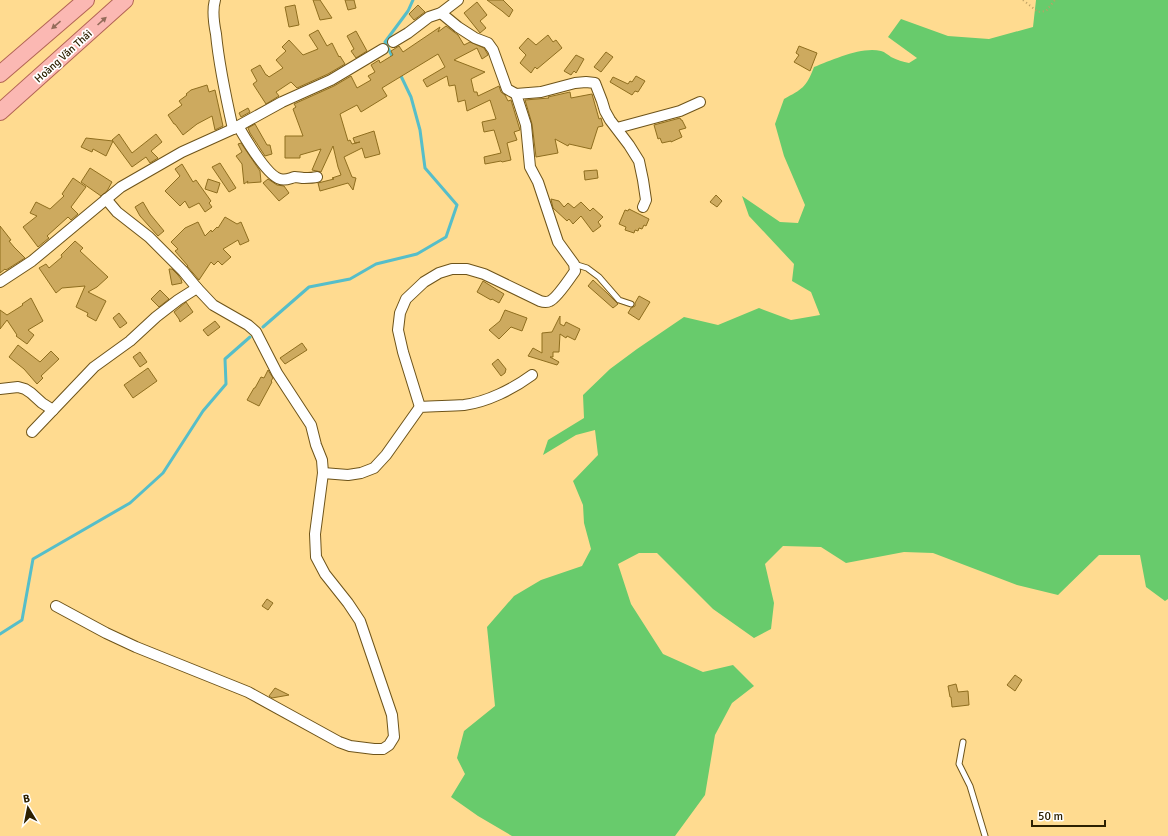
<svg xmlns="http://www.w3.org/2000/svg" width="1168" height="836" viewBox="0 0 1168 836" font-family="Signika,sans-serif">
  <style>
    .forest { fill: #68cb6c }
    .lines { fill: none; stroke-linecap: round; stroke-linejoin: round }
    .stream { stroke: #56bec9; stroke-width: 3 }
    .building { fill: #cdaa5f; stroke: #8f6e1f }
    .lane-casing { stroke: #6e541a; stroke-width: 7 }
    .street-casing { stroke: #6e541a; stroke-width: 12 }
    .primary-casing { stroke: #b26454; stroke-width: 18 }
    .path { stroke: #bda063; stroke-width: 2; stroke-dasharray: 1 3; stroke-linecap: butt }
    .lane { stroke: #fff; stroke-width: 5 }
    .street { stroke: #fff; stroke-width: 10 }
    .primary { stroke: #fbb8b3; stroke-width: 16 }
    .oneway { fill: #946c5a }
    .labels { text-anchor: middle; stroke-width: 3.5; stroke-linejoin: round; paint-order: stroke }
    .street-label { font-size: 11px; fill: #2d2001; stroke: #fff }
  </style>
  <rect width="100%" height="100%" fill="#ffdb90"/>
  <path class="forest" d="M1036,0H1168V599L1165,601L1146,587L1140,555H1099L1058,595L1017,585L933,553L904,552L846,563L821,547L783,546L765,564L774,603L771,629L754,638L713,609L657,553H639L618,564L631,604L663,654L703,672L733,665L754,686L732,703L715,735L705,795L675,836H512L478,816L451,797L465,774L457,758L464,731L495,706L487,627L514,596L541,580L582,566L591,549L584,523L583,505L573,481L598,455L595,430L576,435L543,455L548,440L584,418L583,395L610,369L637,349L684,317L718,325L759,308L791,320L820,315L811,292L792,281L794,264L749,216L742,196L780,222L798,223L805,205L784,156L775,124L784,99C802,89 806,88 814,67C832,60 862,46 881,51C885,52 888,55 891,57C897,60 903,62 909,63L917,58L888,37L901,19L948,36L989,39L1033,27Z"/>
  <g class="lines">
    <g class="stream">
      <polyline points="393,58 385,42 408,11 413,0"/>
      <polyline points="263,327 309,287 350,279 376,264 417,254 446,237 457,205 425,168 420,130 411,97 400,74"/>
      <polyline points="0,634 22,620 33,559 130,503 163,473 203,411 226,384 225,359 250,337"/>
    </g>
  </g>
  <g class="building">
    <polygon points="313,0 320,0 332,18 320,20"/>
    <polygon points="345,0 354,0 356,8 348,10"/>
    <polygon points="487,0 503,0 513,10 509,17 502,11"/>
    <polygon points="477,2 487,15 480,21 486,28 480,33 464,13"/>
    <polygon points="295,5 299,25 289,27 285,7"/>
    <polygon points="418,5 425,12 414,20 409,14"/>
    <polygon points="446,26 458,35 464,45 470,42 484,48 487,53 488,55 482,59 477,48 454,60 485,72 471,79 474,92 477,92 478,96 499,86 501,92 505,95 508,101 511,100 520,130 514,132 517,140 507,143 511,160 502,162 501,161 485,164 484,157 501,153 494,130 484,132 482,122 496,119 490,100 467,111 465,100 458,102 455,85 449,86 447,76 427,87 423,80 445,67 438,54 382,88 387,96 361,112 357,105 340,114 348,141 350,140 352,144 360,142 355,143 353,138 374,131 380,154 365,158 362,148 344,157 352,177 356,178 353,190 348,183 320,191 318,183 334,179 332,178 341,175 338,167 333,146 321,172 312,170 321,149 300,155 300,158 285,158 285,136 303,136 293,109 296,107 294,104 334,86 351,76 357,88 371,80 368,76 375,72 371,65 379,60 380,63 393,55 391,51 399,46 403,52 440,27 438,32"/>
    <polygon points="318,30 327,46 332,43 339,57 340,56 345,64 328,74 297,88 291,82 276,92 279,96 266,104 253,84 257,81 251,70 260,65 266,75 267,75 269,77 283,68 276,60 286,51 282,47 289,40 303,55 318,49 309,35"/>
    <polygon points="356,31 367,51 356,58 351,51 354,49 347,36"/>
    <polygon points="548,35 553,42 556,40 562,48 537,69 535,67 531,73 520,63 526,55 519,48 528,38 536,45"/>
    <polygon points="799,46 817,53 810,71 794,62 799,55 796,53"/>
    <polygon points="606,52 613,57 601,72 594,67"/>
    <polygon points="576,55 584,59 576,73 574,71 571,75 564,71"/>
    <polygon points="636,76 645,81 638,92 635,91 632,95 610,82 613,77 628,84 630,81 632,82"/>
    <polygon points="207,85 209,92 215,90 223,126 215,130 212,116 197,124 183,135 175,124 174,124 168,115 182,105 179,101 187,95 186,94 191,90"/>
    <polygon points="570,92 571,98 592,94 599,119 601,118 603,126 598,127 591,149 569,144 568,146 555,139 558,153 536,157 532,124 525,100 549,98 548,97"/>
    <polygon points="248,108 250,112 241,117 239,113"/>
    <polygon points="680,118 681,120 682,120 686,128 679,130 682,137 671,142 671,141 662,143 660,138 658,139 654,125"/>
    <polygon points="255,124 267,145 270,145 272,154 265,156 250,133 248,128"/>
    <polygon points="119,134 132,153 156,134 162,142 151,151 158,158 150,163 146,157 132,167 112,140"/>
    <polygon points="86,138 113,141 106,156 93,149 92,152 81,147"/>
    <polygon points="241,143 260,171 261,182 247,183 248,181 244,184 242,164 236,156 242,152 238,144"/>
    <polygon points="220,163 236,188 229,192 212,167"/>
    <polygon points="182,164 193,182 196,180 211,201 209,203 212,207 205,212 199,203 189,208 185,201 180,206 165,191 180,176 175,169"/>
    <polygon points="90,168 112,182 107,191 101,196 81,182"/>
    <polygon points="597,170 598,178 585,180 584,171"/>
    <polygon points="73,178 86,187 71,207 78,214 71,220 68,217 47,236 49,238 38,247 23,227 37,216 30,213 36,202 50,209 64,196 62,194"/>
    <polygon points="208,179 220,183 217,193 205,189"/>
    <polygon points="268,179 277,185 284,186 289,193 279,201 263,183"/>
    <polygon points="716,195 722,201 717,207 710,202"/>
    <polygon points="551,199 559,201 564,207 568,203 574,208 581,202 590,211 593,208 603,217 598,222 601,226 593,232 581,216 573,224 569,219 567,221 553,208"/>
    <polygon points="143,202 150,214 164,231 158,236 140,216 135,207"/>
    <polygon points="629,209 649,219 646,226 644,225 642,229 639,228 638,231 635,230 634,233 625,230 626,227 619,224 625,210 628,211"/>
    <polygon points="225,217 237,224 241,222 249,241 240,245 238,240 223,249 231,257 222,265 218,261 214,265 211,262 199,280 187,266 188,266 175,251 178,249 171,242 185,228 198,222 205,236 211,230 212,232 217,227 218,228"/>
    <polygon points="0,226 11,240 9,241 14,247 25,258 6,270 5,269 0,273"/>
    <polygon points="75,241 83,248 80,251 108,277 97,287 88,292 106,301 96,321 87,316 88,313 76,307 85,286 62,288 56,293 39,268 46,264 49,268 62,257 61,255"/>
    <polygon points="169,269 172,269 178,275 181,279 182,283 172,285"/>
    <polygon points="593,280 607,293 618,304 613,308 588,286"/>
    <polygon points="483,281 504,294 499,303 492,299 491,300 477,292"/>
    <polygon points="160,290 169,299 159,307 151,299"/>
    <polygon points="639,296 650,302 639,320 628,313 631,308 635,306 635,303"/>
    <polygon points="31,298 43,321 28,330 34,335 27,344 16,336 17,335 7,320 0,329 0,310 7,315 23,305 22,304"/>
    <polygon points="186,302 193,312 180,322 179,319 174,312"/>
    <polygon points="505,310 527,318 522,331 511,327 499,339 489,330 500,321"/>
    <polygon points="119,313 127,323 120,328 113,318"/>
    <polygon points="560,316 560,324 564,326 566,322 580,329 575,340 567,336 566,338 560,334 559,352 553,352 553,357 550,357 559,362 557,365 528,356 533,348 542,353 542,333 552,332"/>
    <polygon points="215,321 220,327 208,336 203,330"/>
    <polygon points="302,343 307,350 285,364 280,358"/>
    <polygon points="18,345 40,362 51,351 59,359 41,376 43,378 37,384 24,369 9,357"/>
    <polygon points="140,352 147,362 140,367 133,357"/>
    <polygon points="498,359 506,369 505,373 501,376 492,364"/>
    <polygon points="148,368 157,381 133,398 124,385"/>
    <polygon points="268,370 273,378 271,381 272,382 259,406 247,400 254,388 255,388 261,377 264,378"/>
    <polygon points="267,599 273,603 268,610 262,606"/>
    <polygon points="1015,675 1022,680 1015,691 1007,685"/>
    <polygon points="956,684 958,692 968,691 969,705 952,707 951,697 950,697 948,686"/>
    <polygon points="275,688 289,695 272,698 269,696"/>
  </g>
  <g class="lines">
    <g class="lane-casing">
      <g id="lane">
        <polyline points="574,264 587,268 599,277 619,300 631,304"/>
        <polyline points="963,742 959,764 970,786 985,836"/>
      </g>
    </g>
    <g class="street-casing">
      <g id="street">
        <path d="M215,0C212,10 214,24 216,34C219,66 226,98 233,129"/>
        <polyline points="441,13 458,27 475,38 488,43 493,50 507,89 516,94 541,92 575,83 586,82 595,83 602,101 605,111 610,120 629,145 639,161 643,180 646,200 643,207"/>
        <polyline points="393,42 408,33 429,17 441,13 458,0"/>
        <path d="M238,126C245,138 267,176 280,179C286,181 290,178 295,177C298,177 301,178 304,178C308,178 313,178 317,177"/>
        <polyline points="617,128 680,111 700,102"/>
        <polyline points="0,282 32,261 121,187 182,152 233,129 282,102 331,80 383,49"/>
        <polyline points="0,389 18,387 25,389 31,393 42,403 53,410"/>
        <path d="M420,407L403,352L398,330L400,313L406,299L424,282L439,273L452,269H467L484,274L540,301C543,302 546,303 550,301C557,298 570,278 575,271L574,264L558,242L538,182L530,167L526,125L516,94"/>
        <polyline points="32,432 94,367 130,341 156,317 178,300 197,288"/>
        <path d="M323,473L348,475L361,473L374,468L386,455L420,407C435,406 449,406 464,405C487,402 513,389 532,375"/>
        <polyline points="56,606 106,633 136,647 248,692 339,742 350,746 374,749 383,749 389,745 394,737 392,715 360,621 348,603 325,574 316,557 315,534 323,473 322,460 316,445 311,425 277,373 256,332 248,325 213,305 197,288 183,271 149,237 117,212 106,199"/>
      </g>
    </g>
    <g class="primary-casing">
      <g id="primary">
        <polyline points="0,74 86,0"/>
        <polyline points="0,112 125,0"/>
      </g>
    </g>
    <polyline class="path" points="1023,0 1038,12 1046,11 1055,0"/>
    <use href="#lane" class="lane"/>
    <use href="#street" class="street"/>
    <use href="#primary" class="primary"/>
  </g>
  <defs><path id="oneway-solid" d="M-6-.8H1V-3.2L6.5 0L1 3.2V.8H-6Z"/></defs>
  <g class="oneway">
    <use href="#oneway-solid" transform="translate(102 21) rotate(-42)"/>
    <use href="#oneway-solid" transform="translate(56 25) rotate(139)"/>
  </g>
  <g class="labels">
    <g class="street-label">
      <text transform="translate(63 56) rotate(-42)" y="4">Hoàng Văn Thái</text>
    </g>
  </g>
  <g transform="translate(28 808) rotate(350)" stroke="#ffffff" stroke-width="3" paint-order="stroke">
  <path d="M0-3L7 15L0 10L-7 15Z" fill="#2d2001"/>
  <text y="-6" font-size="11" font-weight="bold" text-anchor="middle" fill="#2d2001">B</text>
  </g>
  <path d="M1032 820v6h73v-6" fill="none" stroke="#2d2001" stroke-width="2"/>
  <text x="1038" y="820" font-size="12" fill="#2d2001" stroke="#ffffff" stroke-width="3" paint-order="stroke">50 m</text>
</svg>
